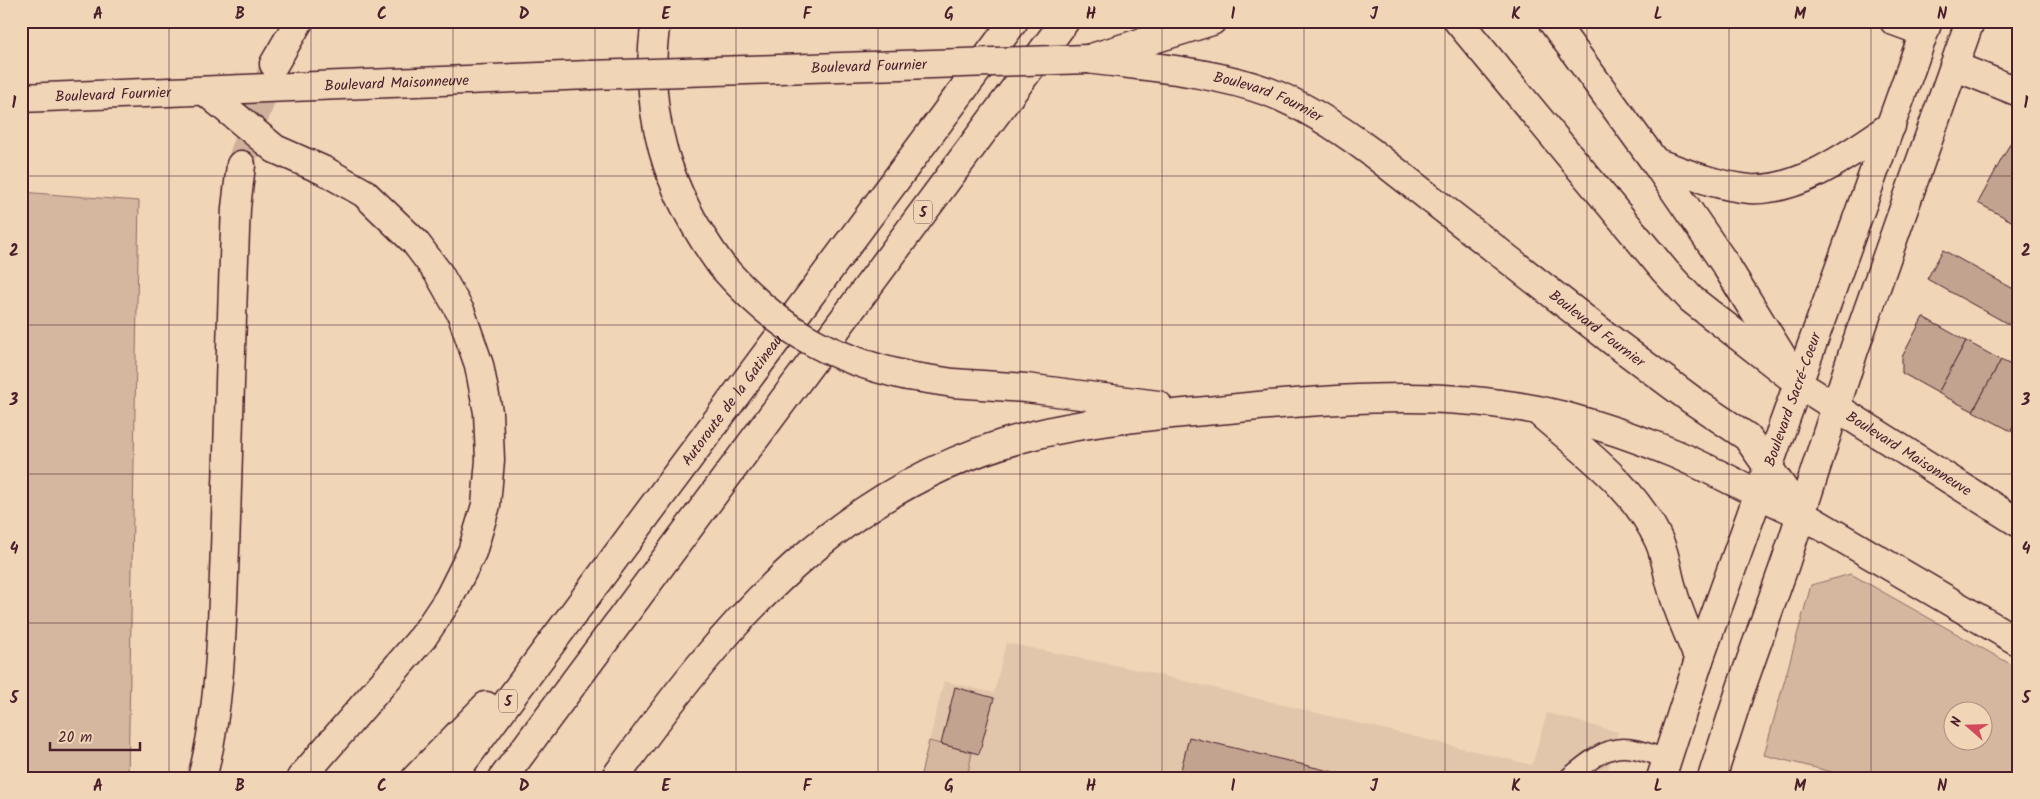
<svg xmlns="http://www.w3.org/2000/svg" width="2040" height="799" viewBox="0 0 2040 799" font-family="Kalam,sans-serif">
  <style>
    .built { fill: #e2c6ab }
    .green { fill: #d5b7a0; stroke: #906b66; fill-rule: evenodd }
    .building { fill: #c2a390; stroke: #4a1f2b }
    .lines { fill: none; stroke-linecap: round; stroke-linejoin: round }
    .highway-tunnel { stroke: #cfb19b; stroke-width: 28; stroke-dasharray: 28 14; stroke-linecap: butt }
    .lane-casing { stroke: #4a1f2b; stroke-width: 21 }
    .street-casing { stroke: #4a1f2b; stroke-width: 31 }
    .secondary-casing { stroke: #4a1f2b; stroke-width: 31 }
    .primary-casing { stroke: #4a1f2b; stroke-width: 31 }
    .highway-casing { stroke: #4a1f2b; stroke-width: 31 }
    .lane { stroke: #f0d5b7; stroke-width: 18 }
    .street { stroke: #f0d5b7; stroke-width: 28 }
    .secondary { stroke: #f0d5b7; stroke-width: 28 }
    .primary { stroke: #f0d5b7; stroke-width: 28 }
    .highway { stroke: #f0d5b7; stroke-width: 28 }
    .secondary-bridge-casing { stroke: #4a1f2b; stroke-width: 31; stroke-linecap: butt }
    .highway-bridge-casing { stroke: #4a1f2b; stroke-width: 31; stroke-linecap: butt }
    .secondary-bridge { stroke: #f0d5b7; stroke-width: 28 }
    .highway-bridge { stroke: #f0d5b7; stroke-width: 28 }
    .grid { fill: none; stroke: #4a1f2b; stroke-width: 1; stroke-opacity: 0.55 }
    .labels { text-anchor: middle; stroke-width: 4; stroke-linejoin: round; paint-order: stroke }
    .shield { fill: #f0d5b7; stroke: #7c5655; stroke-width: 1 }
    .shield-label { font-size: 14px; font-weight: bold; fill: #4a1f2b }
    .street-label { font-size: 15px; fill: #4a1f2b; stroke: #f0d5b7 }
    .neatline { fill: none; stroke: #4a1f2b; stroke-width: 2 }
    .grid-label { font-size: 16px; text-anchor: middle; font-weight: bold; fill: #4a1f2b }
  </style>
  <rect width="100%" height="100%" fill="#f0d5b7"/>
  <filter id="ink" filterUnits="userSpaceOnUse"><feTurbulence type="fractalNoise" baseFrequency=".02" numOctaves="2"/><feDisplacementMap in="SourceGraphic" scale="10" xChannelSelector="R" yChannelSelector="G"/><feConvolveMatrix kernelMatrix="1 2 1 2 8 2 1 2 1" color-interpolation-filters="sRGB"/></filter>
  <g filter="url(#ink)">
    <polygon class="built" points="1006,643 1143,671 1532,765 1547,713 1618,732 1606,778 920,778 944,681 994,693"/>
    <g class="green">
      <polygon points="21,192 139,201 128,778 21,778"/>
      <path d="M1851,574L2019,669V778H1856L1764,755L1811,585ZM1952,712H1982V742H1952Z"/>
      <polygon points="929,741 972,752 967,778 920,778"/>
    </g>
    <g class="building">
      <polygon points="2012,140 2019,144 2019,216 2015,223 1978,203"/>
      <polygon points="1943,250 2019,292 2019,330 1927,279"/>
      <polygon points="1923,317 1966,341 1938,393 1902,373 1902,357"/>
      <polygon points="1966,341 2001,360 1973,411 1938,393"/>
      <polygon points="2001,360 2019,369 2019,416 2011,431 1973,411"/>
      <polygon points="2019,416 2019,435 2011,431"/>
      <polygon points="955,687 994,698 979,754 941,744"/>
      <polygon points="1189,737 1358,778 1179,778"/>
    </g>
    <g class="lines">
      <polyline class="highway-tunnel" points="241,165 252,124 273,68"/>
      <g class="lane-casing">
        <path id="lane" d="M1568,778C1585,765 1603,747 1625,748C1638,748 1654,755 1667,759"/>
      </g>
      <g class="street-casing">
        <g id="street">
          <polyline points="1894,21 1924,32"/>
          <polyline points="1954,66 2019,92"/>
        </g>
      </g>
      <g class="secondary-casing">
        <g id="secondary">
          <polyline points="1458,21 1665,271 1691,299 1796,381"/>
          <path id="s1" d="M1088,59C1148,67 1211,71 1269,92C1306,106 1339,128 1371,152L1614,342L1692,400L1747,437L1801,514"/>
          <path id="s2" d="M21,98L590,75"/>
          <path id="s3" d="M1661,778L1699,660L1928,21"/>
          <polyline points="1712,778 1740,691 1785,564 1854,350 1970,21"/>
        </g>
      </g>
      <g class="primary-casing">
        <g id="primary">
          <path id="s4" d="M1799,384L2019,523"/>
          <polyline points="1801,514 2019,642"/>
        </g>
      </g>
      <g class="highway-casing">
        <g id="highway">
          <path d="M656,21C642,113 667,191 721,265"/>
          <polyline points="1552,21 1655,162 1725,264 1799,384"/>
          <polyline points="1088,59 1212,21"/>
          <polyline points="274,64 299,21"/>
          <polyline points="205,91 275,149 325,171 364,193 415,242 439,274 461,313 479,365 488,412 490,460 486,505 472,552 449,598 423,637 301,778"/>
          <path d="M1655,162C1686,173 1717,186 1750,189C1800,192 1852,152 1891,126"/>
          <polyline points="908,376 953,383 1026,388 1158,405"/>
          <path d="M1540,413C1583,451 1635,487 1659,541C1666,556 1667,572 1672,588C1678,613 1690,636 1699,660"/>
          <path d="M202,778C221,707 222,622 225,549C229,435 231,321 236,208L241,165"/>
          <polyline points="416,778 486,706"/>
          <path id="s5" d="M451,778L1014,21"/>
          <polyline points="503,778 1065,21"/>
          <path d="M615,778C725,623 841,483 1034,435C1104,418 1177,414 1248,407C1352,397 1462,390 1564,416C1601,426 1637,438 1673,453C1716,471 1757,495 1801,514"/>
        </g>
      </g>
      <use href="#lane" class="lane"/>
      <use href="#street" class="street"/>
      <use href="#secondary" class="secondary"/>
      <use href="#primary" class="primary"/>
      <use href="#highway" class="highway"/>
      <g class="secondary-bridge-casing">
        <g id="secondary-bridge">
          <path id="s6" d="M590,75L1088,59"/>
        </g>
      </g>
      <g class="highway-bridge-casing">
        <path id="highway-bridge" d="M721,265C776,328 827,358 908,376"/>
      </g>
      <use href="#secondary-bridge" class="secondary-bridge"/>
      <use href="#highway-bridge" class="highway-bridge"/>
    </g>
  </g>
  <path class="grid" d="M169,21V778M311,21V778M453,21V778M595,21V778M736,21V778M878,21V778M1020,21V778M1162,21V778M1304,21V778M1445,21V778M1587,21V778M1729,21V778M1871,21V778M21,176H2019M21,325H2019M21,474H2019M21,623H2019"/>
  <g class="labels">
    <g class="shield">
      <rect x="914" y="200.5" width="18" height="23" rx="4"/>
      <rect x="499" y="689.5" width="18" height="23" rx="4"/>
    </g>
    <g class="shield-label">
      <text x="923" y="217">5</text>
      <text x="508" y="706">5</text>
    </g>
    <g class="street-label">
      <text dy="5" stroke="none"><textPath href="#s6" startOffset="279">Boulevard Fournier</textPath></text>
      <text dy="5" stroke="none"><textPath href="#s2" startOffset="376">Boulevard Maisonneuve</textPath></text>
      <text dy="5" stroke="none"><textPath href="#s2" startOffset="92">Boulevard Fournier</textPath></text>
      <text dy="5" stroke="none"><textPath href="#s1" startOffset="185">Boulevard Fournier</textPath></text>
      <text dy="5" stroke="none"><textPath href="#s1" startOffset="590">Boulevard Fournier</textPath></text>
      <text dy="5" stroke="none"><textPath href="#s3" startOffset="401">Boulevard Sacré-Coeur</textPath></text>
      <text dy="5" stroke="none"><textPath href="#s5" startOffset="471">Autoroute de la Gatineau</textPath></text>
      <text dy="5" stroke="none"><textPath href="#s4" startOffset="130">Boulevard Maisonneuve</textPath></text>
    </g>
  </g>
  <rect width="2040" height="799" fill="none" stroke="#f0d5b7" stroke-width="55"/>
  <g transform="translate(1968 726) rotate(290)"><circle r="24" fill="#f0d5b7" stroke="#ae8c7f"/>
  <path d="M0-4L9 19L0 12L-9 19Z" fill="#d1495b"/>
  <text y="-8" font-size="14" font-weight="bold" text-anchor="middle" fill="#4a1f2b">N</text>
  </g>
  <path d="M50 742v8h90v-8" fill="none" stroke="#4a1f2b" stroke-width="2.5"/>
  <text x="58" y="742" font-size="15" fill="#4a1f2b" stroke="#f0d5b7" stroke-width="4" paint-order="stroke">20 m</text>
  <rect x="28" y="28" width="1984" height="744" class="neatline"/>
  <g class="grid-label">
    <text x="98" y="19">A</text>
    <text x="240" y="19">B</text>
    <text x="382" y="19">C</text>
    <text x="524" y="19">D</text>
    <text x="666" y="19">E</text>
    <text x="807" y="19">F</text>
    <text x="949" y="19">G</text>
    <text x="1091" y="19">H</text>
    <text x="1233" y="19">I</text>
    <text x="1374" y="19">J</text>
    <text x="1516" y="19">K</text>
    <text x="1658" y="19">L</text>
    <text x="1800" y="19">M</text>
    <text x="1942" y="19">N</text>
    <text x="14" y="108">1</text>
    <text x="2026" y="108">1</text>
    <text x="14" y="256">2</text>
    <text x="2026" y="256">2</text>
    <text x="14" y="405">3</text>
    <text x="2026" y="405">3</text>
    <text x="14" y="554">4</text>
    <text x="2026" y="554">4</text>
    <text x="14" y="703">5</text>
    <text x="2026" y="703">5</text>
    <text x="98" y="791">A</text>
    <text x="240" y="791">B</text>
    <text x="382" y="791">C</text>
    <text x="524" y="791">D</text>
    <text x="666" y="791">E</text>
    <text x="807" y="791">F</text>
    <text x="949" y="791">G</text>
    <text x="1091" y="791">H</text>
    <text x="1233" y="791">I</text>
    <text x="1374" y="791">J</text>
    <text x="1516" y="791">K</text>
    <text x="1658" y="791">L</text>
    <text x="1800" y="791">M</text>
    <text x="1942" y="791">N</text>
  </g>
</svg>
